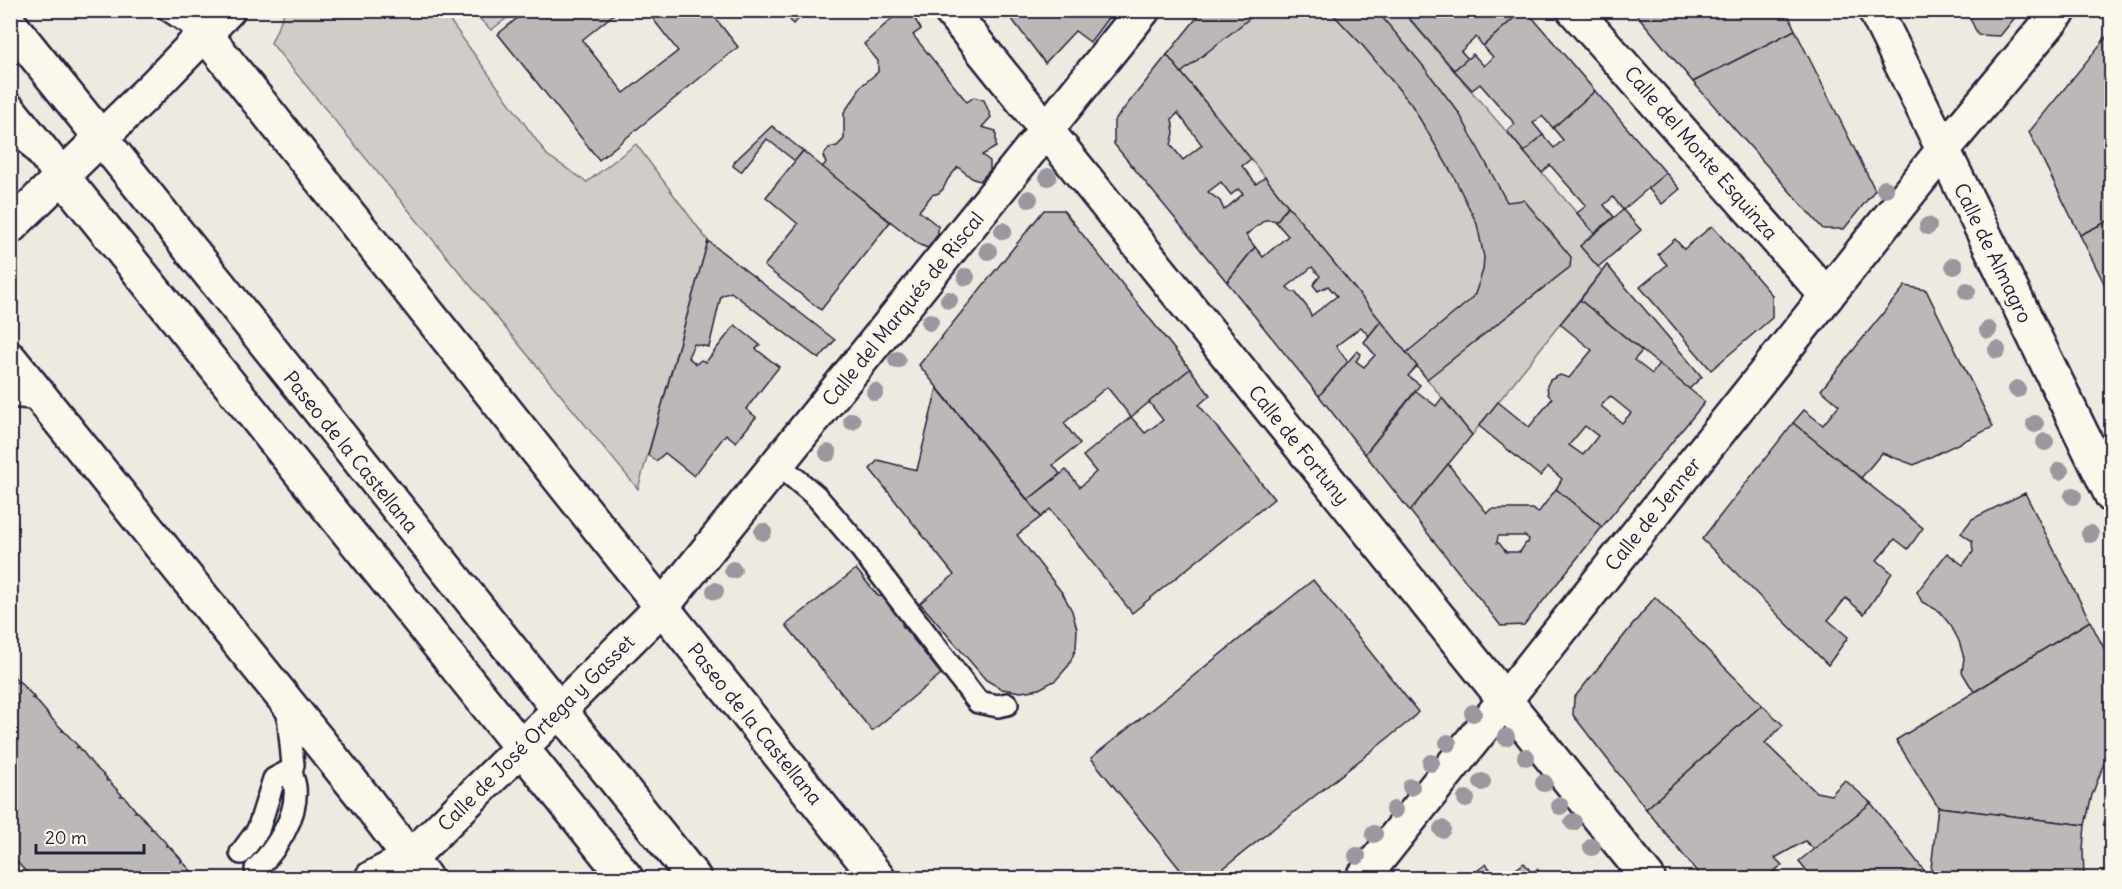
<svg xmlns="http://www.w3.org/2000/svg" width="2122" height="889" viewBox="0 0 2122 889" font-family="Delius,sans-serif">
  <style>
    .green { fill: #d0cdc9; stroke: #797882; stroke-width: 1.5 }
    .building { fill: #bcb8b8; stroke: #22223b; stroke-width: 1.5; fill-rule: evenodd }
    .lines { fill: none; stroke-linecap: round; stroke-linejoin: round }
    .service-casing { stroke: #22223b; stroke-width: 26 }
    .minor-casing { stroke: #22223b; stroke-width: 38 }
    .tertiary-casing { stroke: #22223b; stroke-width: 38 }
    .trunk-casing { stroke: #22223b; stroke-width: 38 }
    .service { stroke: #fbf7ec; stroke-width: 21 }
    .minor { stroke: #fbf7ec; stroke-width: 33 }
    .tertiary { stroke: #fbf7ec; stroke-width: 33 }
    .trunk { stroke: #fbf7ec; stroke-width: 33 }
    .tree { fill: #9a989e }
    .labels { text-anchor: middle; stroke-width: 4.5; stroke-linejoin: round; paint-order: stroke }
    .street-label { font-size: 20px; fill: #22223b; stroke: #fbf7ec }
  </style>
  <rect width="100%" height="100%" fill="#eeeae2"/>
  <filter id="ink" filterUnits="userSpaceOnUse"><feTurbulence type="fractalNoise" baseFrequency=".0167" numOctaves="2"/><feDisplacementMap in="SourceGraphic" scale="12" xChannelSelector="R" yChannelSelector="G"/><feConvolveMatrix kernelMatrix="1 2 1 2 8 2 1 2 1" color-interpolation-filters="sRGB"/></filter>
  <g filter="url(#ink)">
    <g class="green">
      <polygon points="430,10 432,14 436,11 443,11 547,155 587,182 636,144 708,241 638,489 271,43 285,11"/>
      <polygon points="472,11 516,11 491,30"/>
      <polygon points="1203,11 1402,11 1594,233 1580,246 1602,271 1472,435 1167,55"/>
    </g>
    <g class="building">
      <polygon points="527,10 619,10 582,40 624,93 678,51 646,10 709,10 738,47 599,160 498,34"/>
      <polygon points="783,10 810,10 793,24"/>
      <polygon points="901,10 911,13 921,29 913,35 967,102 974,97 984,100 991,117 982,127 996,131 996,147 982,155 990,161 990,170 980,181 973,179 958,167 948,179 943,189 939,193 932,195 919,211 938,226 938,234 928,248 920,245 822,167 826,163 823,156 829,148 837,146 844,139 844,112 856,96 860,87 878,72 878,61 864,44"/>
      <polygon points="1005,10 1114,10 1090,42 1075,31 1045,63"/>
      <polygon points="1203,10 1260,10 1181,73 1167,55"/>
      <polygon points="1329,10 1376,10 1420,62 1459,113 1507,202 1524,200 1571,257 1570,267 1427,379 1406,353 1469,301 1475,294 1483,270 1484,257 1477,224 1453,175 1411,104 1363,46"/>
      <polygon points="1402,10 1430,10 1437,19 1447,10 1523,10 1483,46 1476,37 1461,51 1468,59 1454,70"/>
      <polygon points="1523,10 1526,10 1595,91 1553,128 1542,116 1533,123 1543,135 1524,152 1507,131 1515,124 1480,84 1472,90 1454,70 1473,54 1484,66 1493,57 1483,46"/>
      <polygon points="1633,10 1786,10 1795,30 1693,82"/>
      <polygon points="1966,10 2021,10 2000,36 1978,35"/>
      <polygon points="1795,30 1875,190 1844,229 1823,229 1693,82"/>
      <polygon points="2112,30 2112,219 2080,235 2029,132"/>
      <path d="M1167,55L1251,159L1242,166L1256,184L1265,177L1288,206L1276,222L1274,220H1265L1246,235L1255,247L1227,282L1114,144V121ZM1178,113L1202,145L1183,160L1171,145L1174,133L1172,119ZM1221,182L1231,195L1238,189L1243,194L1224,210L1220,201L1208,192Z"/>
      <polygon points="1595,91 1666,173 1623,210 1613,197 1604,205 1614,217 1594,233 1577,213 1586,206 1550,165 1542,173 1524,152 1543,135 1554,148 1563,140 1553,128"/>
      <polygon points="772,126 803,151 795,161 767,139 741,172 733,166 735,161"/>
      <polygon points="803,151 890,222 821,310 764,266 798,224 766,197"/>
      <polygon points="1666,173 1680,189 1662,204 1648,188"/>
      <path d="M1288,206L1381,321L1369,336L1361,327L1336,346L1348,362L1319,396L1227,282L1255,247L1263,257L1288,236L1276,222ZM1312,267L1320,276L1313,285L1318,291L1328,286L1337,296L1311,316L1307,307L1295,292H1292L1287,287Z"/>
      <polygon points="1044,210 1063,210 1190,369 1131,417 1107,387 1064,423 1080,444 1053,465 1060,474 1028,500 919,365"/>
      <polygon points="1623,210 1641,230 1598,267 1580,246"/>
      <polygon points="2112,219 2112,299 2080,235"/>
      <polygon points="1712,226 1772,295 1772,318 1711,370 1640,287 1667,265 1658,254 1675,239 1684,249"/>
      <polygon points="708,241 835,340 819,359 731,292 721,296 709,347 694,344 688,357 696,364 701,360 706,362 735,325 760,345 756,349 779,367 746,409 756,417 736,442 726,434 694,476 665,453 656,461 648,455"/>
      <polygon points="1607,265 1702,377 1689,389 1580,300"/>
      <polygon points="1905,286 1926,290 1993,427 1914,465 1882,453 1861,478 1793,423 1804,410 1823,425 1839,405 1821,390"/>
      <path d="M1580,300L1642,351L1634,360L1652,374L1659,364L1705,402L1602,527L1556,489L1562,479L1548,467L1540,476L1479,426L1498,402L1529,427L1552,399L1548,394L1547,386L1550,380L1560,375L1569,378L1592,350L1560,324ZM1610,396L1631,413L1622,423L1601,406ZM1585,426L1598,436L1583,455L1569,445Z"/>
      <polygon points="1381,321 1417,366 1408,376 1420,385 1365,454 1319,396 1357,351 1361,354 1356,361 1364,367 1375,355 1364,342"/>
      <polygon points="1190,369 1210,395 1199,405 1274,499 1132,613 1050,509 1041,517 1028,500 1066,470 1080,487 1096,472 1083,456 1131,417 1145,433 1163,420 1149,402"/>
      <polygon points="937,388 1041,517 1017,535 1063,594 1072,611 1077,629 1076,648 1069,665 1056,680 1039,689 1021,692 1002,689 986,680 920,603 954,575 870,469 878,460 917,470"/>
      <polygon points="1416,391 1436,406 1442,398 1472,435 1410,511 1365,454"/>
      <polygon points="1793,423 1923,528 1908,549 1895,539 1877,560 1892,573 1864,614 1846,598 1828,620 1848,637 1828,665 1702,539"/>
      <path d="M1448,464L1487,513L1491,509H1533L1538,513L1556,489L1602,527L1524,625L1501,626L1410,511ZM1498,536H1525L1529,539L1528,543H1526L1520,552H1506L1499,543H1497Z"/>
      <polygon points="2025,493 2090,621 1974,692 1962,672 1964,658 1959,641 1951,626 1939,611 1922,602 1917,592 1947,553 1963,565 1973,552 1972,541 1961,533 1972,519"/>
      <polygon points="856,569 878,596 891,597 904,612 902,625 941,674 872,731 786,625"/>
      <polygon points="1313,580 1418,712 1412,719 1211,878 1187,878 1091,758"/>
      <polygon points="1655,597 1762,705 1646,809 1573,715 1574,698"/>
      <polygon points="2090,621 2112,664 2112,751 2103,766 2092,795 2085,825 1938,807 1896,740"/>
      <polygon points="10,672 18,681 17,682 20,682 34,697 32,698 35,699 48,714 47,714 63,730 62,731 64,731 78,746 76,748 79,747 93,765 107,778 106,779 107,781 108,780 122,795 121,796 124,796 136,811 135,812 138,812 151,827 151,830 152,828 166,843 166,846 168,845 181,859 181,862 182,861 195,875 195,878 197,877 198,878 32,878 10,855"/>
      <polygon points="1762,705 1783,725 1765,743 1816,792 1831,795 1845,780 1871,803 1814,849 1805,841 1775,858 1782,865 1765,878 1702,878 1646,809"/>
      <polygon points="1871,803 1930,878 1810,878 1812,877 1799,861"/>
      <polygon points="1938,807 2085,825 2083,849 2084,878 1930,878"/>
      <polygon points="1524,863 1532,873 1537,869 1545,878 1505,878"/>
      <polygon points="1486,864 1497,878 1468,878"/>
      <polygon points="1776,870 1782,878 1765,878"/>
    </g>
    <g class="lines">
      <g class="service-casing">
        <g id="service">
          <polyline points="168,10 200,31"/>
          <polyline points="10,396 42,399"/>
          <polyline points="779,465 816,496 859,546 978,702 998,706 1007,704"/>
          <polyline points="241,853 258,830 274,779 291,770"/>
          <path d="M256,869C276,850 298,816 295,787C294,779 289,773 293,765L287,703"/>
        </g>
      </g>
      <g class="minor-casing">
        <g id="minor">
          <polyline points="191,10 205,34 878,878"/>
          <polyline points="950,10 1648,878"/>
          <polyline points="1574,10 1827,296"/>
          <polyline points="10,227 157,83 228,10"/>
          <polyline points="10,359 366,800 425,878"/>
          <polyline points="521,748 662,607 1143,10"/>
          <polyline points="1363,878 1943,150 2060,10"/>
        </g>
      </g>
      <g class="tertiary-casing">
        <g id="tertiary">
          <polyline points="1875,10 2112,496"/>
          <polyline points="372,878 409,859 521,748"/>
        </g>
      </g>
      <g class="trunk-casing">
        <g id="trunk">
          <polyline points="10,24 694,878"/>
          <polyline points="10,111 626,878"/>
        </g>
      </g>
      <use href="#service" class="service"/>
      <use href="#minor" class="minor"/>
      <use href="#tertiary" class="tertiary"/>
      <use href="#trunk" class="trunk"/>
    </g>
    <g class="tree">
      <circle cx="1048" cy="177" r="9"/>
      <circle cx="1885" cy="189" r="9"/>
      <circle cx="1029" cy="199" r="9"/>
      <circle cx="1928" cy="226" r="9"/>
      <circle cx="1003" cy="231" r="9"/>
      <circle cx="988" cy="251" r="9"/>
      <circle cx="1954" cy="266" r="9"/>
      <circle cx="966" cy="277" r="9"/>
      <circle cx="1967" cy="291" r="9"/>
      <circle cx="949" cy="300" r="9"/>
      <circle cx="930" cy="322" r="9"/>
      <circle cx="1988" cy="330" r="9"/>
      <circle cx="1997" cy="350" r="9"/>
      <circle cx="897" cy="360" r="9"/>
      <circle cx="2017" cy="389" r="9"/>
      <circle cx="875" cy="392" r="9"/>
      <circle cx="852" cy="421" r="9"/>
      <circle cx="2035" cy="424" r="9"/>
      <circle cx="2045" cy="442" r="9"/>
      <circle cx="828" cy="453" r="9"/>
      <circle cx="2060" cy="471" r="9"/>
      <circle cx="2073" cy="496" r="9"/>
      <circle cx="763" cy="532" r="9"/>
      <circle cx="2090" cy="534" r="9"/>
      <circle cx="733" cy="570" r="9"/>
      <circle cx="715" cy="591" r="9"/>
      <circle cx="1473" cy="713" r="9"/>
      <circle cx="1506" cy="737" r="9"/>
      <circle cx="1448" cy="743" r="9"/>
      <circle cx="1526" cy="757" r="9"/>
      <circle cx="1431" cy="763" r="9"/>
      <circle cx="1482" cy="782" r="9"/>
      <circle cx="1544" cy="783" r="9"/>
      <circle cx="1411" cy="787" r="9"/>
      <circle cx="1466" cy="799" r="9"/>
      <circle cx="1560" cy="806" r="9"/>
      <circle cx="1394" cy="810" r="9"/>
      <circle cx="1573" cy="822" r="9"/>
      <circle cx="1442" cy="829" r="9"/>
      <circle cx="1374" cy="834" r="9"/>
      <circle cx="1592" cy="847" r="9"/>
      <circle cx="1357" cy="856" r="9"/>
    </g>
  </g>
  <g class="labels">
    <g class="street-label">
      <text transform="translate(1701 153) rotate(49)" y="7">Calle del Monte Esquinza</text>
      <text transform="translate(1993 253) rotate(64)" y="7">Calle de Almagro</text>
      <text transform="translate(903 309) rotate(-51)" y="7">Calle del Marqués de Riscal</text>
      <text transform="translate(1299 445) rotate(51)" y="7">Calle de Fortuny</text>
      <text transform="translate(351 452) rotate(51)" y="7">Paseo de la Castellana</text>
      <text transform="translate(1653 514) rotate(-51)" y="7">Calle de Jenner</text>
      <text transform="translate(755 724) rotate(51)" y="7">Paseo de la Castellana</text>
      <text transform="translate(536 733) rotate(-45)" y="7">Calle de José Ortega y Gasset</text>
    </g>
  </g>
  <rect width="2122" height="889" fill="none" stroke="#fbf7ec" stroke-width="36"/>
  <rect x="18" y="18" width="2086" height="853" fill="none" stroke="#22223b" stroke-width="2" filter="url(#ink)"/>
  <path d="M36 844v9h108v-9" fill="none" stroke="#22223b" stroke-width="3"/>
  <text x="45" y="844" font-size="18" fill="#22223b" stroke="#fbf7ec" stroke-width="4.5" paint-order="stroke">20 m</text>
</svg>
